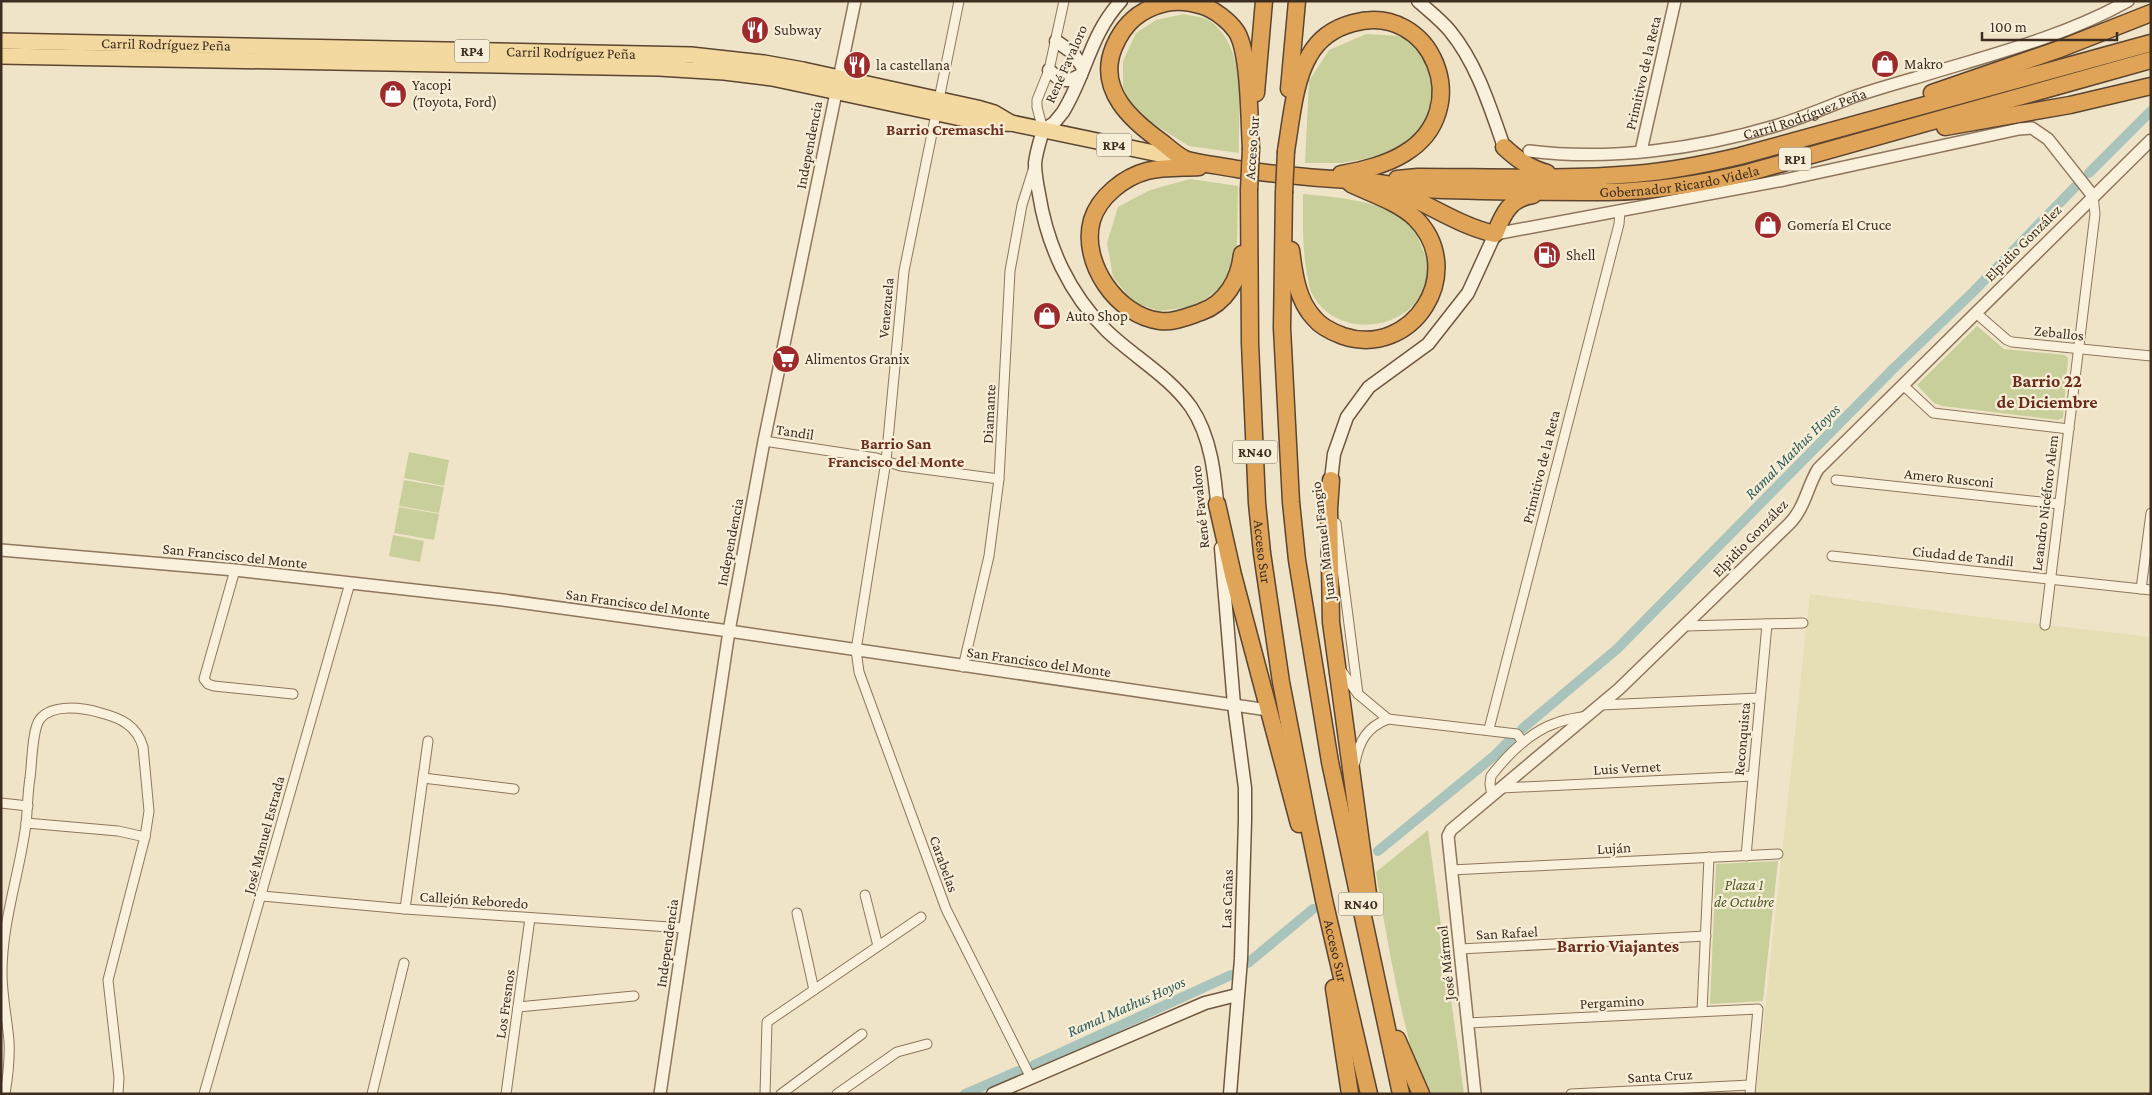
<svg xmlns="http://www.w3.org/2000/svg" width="2152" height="1095" viewBox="0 0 2152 1095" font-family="'Crimson Pro',serif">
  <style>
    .farmland { fill: #e6deb5 }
    .green { fill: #c9cf9b }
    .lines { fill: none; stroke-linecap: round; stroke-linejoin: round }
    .canal { stroke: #a9c4bc; stroke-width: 10 }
    .minor-casing { stroke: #8d765c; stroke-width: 11 }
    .tertiary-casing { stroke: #8d765c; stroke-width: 14 }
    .secondary-casing { stroke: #6f573f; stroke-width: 15 }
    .primary-casing { stroke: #5b4430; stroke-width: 18 }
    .motorway-casing { stroke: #5b4430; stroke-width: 19 }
    .minor { stroke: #faf1dc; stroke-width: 9 }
    .tertiary { stroke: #faf1dc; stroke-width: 11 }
    .secondary { stroke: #faf1dc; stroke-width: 12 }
    .primary { stroke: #f3d9a0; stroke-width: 15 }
    .motorway { stroke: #e0a458; stroke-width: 16 }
    .motorway-bridge-casing { stroke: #5b4430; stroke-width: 19; stroke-linecap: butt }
    .motorway-bridge { stroke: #e0a458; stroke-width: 16 }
    .labels { text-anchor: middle; stroke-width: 4.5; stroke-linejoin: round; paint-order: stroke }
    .shield { fill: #f7eed8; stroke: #756857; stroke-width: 1 }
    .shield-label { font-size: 14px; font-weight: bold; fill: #3d2e20 }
    .poi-label { font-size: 15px; fill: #3d2e20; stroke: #f7eed8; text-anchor: start }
    .street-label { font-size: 15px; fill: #3d2e20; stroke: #f7eed8 }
    .park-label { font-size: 15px; font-style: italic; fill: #4d5a26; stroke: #f7eed8 }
    .neighbourhood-label { font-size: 16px; font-weight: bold; fill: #6b2e1e; stroke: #f7eed8 }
    .water-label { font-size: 16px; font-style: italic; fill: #2f5d5a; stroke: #f7eed8 }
    .quarter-label { font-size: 18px; font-weight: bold; fill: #6b2e1e; stroke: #f7eed8 }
  </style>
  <rect width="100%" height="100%" fill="#f0e4c8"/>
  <polygon class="farmland" points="1810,594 2003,620 2151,637 2151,1094 1756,1094"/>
  <g class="green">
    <path d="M1184,14C1191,16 1204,17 1210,21C1249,50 1238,111 1239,153L1189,146L1147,120L1130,101L1123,87V61L1136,33L1156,20Z"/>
    <polygon points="1366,34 1401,36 1425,55 1434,75 1431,114 1417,134 1386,155 1342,163 1305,163 1309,81 1329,50"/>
    <polygon points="1190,179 1238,186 1237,245 1223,285 1196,306 1160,311 1134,303 1113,277 1107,243 1118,207 1150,190"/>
    <path d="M1303,194C1336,197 1372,200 1402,216C1411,221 1419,238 1422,248C1424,253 1428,260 1428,266C1429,330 1337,346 1311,292C1309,287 1308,279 1307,274C1302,247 1303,222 1303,194Z"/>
    <polygon points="1977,326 2004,349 2065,355 2068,358 2063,418 2058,420 1942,406 1934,403 1917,385"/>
    <polygon points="409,452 449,460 444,486 404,478"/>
    <polygon points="404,480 444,487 439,513 399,506"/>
    <polygon points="399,507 439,514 434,540 394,533"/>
    <polygon points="393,535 424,541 420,562 389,556"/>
    <path d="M1428,830L1464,1094H1428C1415,1073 1411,1047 1405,1024C1393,974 1384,923 1376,872Z"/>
    <polygon points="1778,861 1763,1001 1710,1004 1716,864"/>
  </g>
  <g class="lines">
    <g class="canal">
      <polyline points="2089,173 2151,111"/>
      <polyline points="1522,729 1617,649 1894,368 1974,291 2075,187"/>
      <polyline points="1378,851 1494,756 1511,739"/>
      <polyline points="1248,963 1313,909"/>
      <polyline points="1034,1065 1231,975"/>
      <polyline points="965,1094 1018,1071"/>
    </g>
    <g class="minor-casing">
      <g id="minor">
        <polyline points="959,1 904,271 886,461 856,650 859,672 946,909 1031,1078"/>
        <polyline points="1043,130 1037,107 1037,100 1049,70 1064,1"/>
        <polyline points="1976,313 2007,340 2012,342 2151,356"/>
        <polyline points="1903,385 1933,413 2069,429"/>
        <polyline points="764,441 876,458 901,466 999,479"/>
        <polyline points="1836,480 2060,504"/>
        <polyline points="1336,523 1358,694"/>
        <polyline points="1832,556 2151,590"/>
        <polyline points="235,570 204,679 208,684 214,686 293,694"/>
        <polyline points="2141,589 2151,513"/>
        <polyline points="2045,625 2095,214 2093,196"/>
        <polyline points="1685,626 1803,623"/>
        <polyline points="963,667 989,556 999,479 1010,271 1022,205 1034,167"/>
        <polyline points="1340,669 1358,694 1388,719"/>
        <polyline points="1601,705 1759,698"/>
        <polyline points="1489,729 1619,224 1620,211"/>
        <path d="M1355,763C1359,741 1367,727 1388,719L1517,734L1523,742"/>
        <polyline points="423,778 514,789"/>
        <polyline points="1502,788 1753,776"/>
        <path d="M1492,796L1490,784L1491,776C1508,754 1530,732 1556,723C1566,719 1577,718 1587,716"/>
        <polyline points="1,803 28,806"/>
        <polyline points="26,823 118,831 145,837 108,980 119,1078 118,1094"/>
        <polyline points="1746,856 1767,624"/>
        <polyline points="1451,870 1778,854"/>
        <polyline points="865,895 878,946"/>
        <polyline points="262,896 405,909 684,928"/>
        <polyline points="405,909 428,741"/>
        <polyline points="797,913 814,990"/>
        <polyline points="1460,949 1706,936"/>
        <polyline points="518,1007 634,996"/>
        <polyline points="1702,1011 1709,857"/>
        <polyline points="1467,1023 1758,1009 1750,1094"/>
        <path d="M5,1094C8,1076 10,1059 9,1041C7,1018 2,996 2,973C2,924 18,878 25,831C28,813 27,796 30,778C32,764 32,729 40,719C53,703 84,708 101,713C121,718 137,726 143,747L149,811L145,837"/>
        <polyline points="204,1094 350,583"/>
        <polyline points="372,1094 404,963"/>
        <polyline points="506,1094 530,918"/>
        <polyline points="765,1094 767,1022 921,917"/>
        <polyline points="781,1094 862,1034"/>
        <polyline points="837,1094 897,1052 927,1044"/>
        <polyline points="1571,1094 1750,1085"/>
      </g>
    </g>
    <g class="tertiary-casing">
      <g id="tertiary">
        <path id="s1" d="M1529,151C1610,161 1697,149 1775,126C1802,118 1827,107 1853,97C1873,90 1894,84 1915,78C1986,56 2062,38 2128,1"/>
        <polyline points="1641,151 1675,1"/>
        <polyline points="1495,234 1784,180 2019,129 2032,128 2048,139 2093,196"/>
        <polyline points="1,550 235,570 503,600 729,631 1268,710"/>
        <polyline points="660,1094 729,631 764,441 855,1"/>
        <path d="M1475,1094L1448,836L1451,830L1619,689L1789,524C1805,508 1807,487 1818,469L2151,140"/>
      </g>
    </g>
    <g class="secondary-casing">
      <g id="secondary">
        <path d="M1121,1C1090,34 1086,75 1063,112L1054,123L1043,130C1040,141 1036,153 1035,163C1035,173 1037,184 1039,194C1047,245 1069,294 1107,331C1134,357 1169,376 1191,407C1212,438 1215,478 1218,513"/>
        <path d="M1418,1C1429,11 1441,20 1450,31C1477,64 1490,107 1504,147"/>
        <polyline points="1056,41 1073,53 1083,68"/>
        <polyline points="1049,70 1060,80 1070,80 1081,75"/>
        <polyline points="1331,480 1334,454 1347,417 1369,387 1428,344 1468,293 1495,234"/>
        <polyline points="1221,548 1234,705 1245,788 1245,820 1241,959 1230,1094"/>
        <polyline points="993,1094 1205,1003 1237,995"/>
      </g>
    </g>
    <g class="primary-casing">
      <g id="primary">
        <path id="s2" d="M1,41L691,55L764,63L803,70L977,108L994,113L1011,123"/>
        <polyline points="1,56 659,68 724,72 772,78 989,124 1011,123 1183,159"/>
      </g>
    </g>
    <g class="motorway-casing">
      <g id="motorway">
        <polyline points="1289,89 1297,1"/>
        <polyline points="1256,93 1264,1"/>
        <polyline points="1932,93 2057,50 2151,13"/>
        <polyline points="1945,127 2070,105 2151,86"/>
        <path d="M1504,147C1517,159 1529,168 1547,173"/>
        <path id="s3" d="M1251,148C1249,122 1250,51 1236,31C1229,21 1215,10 1203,6C1191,2 1179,0 1166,3C1140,9 1124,23 1114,47C1096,90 1132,121 1163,143C1170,149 1179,157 1187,160C1203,164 1221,166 1237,169C1279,175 1321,179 1363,181C1383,183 1402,187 1422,189C1483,192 1546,192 1608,192C1655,191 1701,184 1747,173L2151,60"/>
        <path d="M1286,151C1291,122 1294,81 1309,56C1319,38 1334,28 1353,23C1432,1 1476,110 1405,153C1386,165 1363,170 1341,174"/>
        <path d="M1199,167C1182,168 1164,167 1147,171C1124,177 1099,197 1092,220C1080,262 1117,316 1160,321C1173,323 1189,316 1201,312C1226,303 1239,280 1242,254"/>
        <path d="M1397,179L1418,177C1490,177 1563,180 1635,174C1671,171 1706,164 1740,156L2151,43"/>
        <path id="s4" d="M1249,190L1250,343L1257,503L1262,553L1281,682L1308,822L1324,900L1369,1094"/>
        <path d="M1397,191C1430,205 1460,226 1495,234C1503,214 1510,198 1533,195"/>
        <polyline points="1284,193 1282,328 1291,502 1297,560 1330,762 1401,1094"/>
        <path d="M1291,250C1294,273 1297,300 1314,318C1321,327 1332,332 1343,336C1412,359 1469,272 1415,218C1398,202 1372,194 1351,184"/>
        <polyline points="1331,480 1329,509 1331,622 1368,894"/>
        <polyline points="1217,504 1233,575 1299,824"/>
        <polyline points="1334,988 1350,1094"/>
        <polyline points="1397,1039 1421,1094"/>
      </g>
    </g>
    <use href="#minor" class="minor"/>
    <use href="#tertiary" class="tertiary"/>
    <use href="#secondary" class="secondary"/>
    <use href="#primary" class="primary"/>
    <use href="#motorway" class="motorway"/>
    <g class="motorway-bridge-casing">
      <g id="motorway-bridge">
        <polyline points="1249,190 1251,148"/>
        <polyline points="1284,193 1286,151"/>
      </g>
    </g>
    <use href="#motorway-bridge" class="motorway-bridge"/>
  </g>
  <defs>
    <g id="restaurant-disc" transform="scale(1.4375)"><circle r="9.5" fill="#9e2a2b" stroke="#f7eed8"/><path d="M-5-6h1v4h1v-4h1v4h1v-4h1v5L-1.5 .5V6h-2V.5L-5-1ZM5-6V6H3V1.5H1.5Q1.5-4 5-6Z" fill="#fff"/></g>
    <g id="shop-disc" transform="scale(1.4375)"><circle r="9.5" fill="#9e2a2b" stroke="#f7eed8"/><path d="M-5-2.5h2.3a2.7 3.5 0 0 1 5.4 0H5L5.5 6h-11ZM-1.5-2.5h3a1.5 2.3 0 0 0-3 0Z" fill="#fff"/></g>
    <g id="fuel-disc" transform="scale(1.4375)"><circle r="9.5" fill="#9e2a2b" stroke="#f7eed8"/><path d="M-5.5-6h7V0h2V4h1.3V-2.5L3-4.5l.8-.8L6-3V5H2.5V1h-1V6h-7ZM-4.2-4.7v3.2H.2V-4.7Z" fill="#fff"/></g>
    <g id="supermarket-disc" transform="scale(1.4375)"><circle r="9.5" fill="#9e2a2b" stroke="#f7eed8"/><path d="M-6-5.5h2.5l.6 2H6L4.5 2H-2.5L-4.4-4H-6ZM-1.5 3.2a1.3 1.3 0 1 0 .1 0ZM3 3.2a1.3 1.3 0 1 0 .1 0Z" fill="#fff"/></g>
  </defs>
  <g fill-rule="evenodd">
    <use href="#restaurant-disc" x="755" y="30"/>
    <use href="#shop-disc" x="1885" y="64"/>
    <use href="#restaurant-disc" x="857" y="65"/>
    <use href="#shop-disc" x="393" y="94"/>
    <use href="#shop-disc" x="1768" y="225"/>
    <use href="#fuel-disc" x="1547" y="255"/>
    <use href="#shop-disc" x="1047" y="316"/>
    <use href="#supermarket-disc" x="786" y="359"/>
  </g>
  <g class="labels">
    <g class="shield">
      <rect x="454.5" y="39.5" width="35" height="23" rx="4"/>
      <rect x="1096.5" y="133.5" width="35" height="23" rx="4"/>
      <rect x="1779" y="147.5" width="32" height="23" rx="4"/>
      <rect x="1232.5" y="440.5" width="45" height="23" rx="4"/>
      <rect x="1338.5" y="892.5" width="45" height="23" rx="4"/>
    </g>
    <g class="shield-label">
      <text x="472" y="56">RP4</text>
      <text x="1114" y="150">RP4</text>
      <text x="1795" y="164">RP1</text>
      <text x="1255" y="457">RN40</text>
      <text x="1361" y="909">RN40</text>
    </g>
    <g class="poi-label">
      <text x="774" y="35">Subway</text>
      <text x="1904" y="69">Makro</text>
      <text x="876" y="70">la castellana</text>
      <text x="412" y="90">Yacopi<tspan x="412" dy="17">(Toyota, Ford)</tspan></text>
      <text x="1787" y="230">Gomería El Cruce</text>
      <text x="1566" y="260">Shell</text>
      <text x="1066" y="321">Auto Shop</text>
      <text x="805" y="364">Alimentos Granix</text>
    </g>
    <g class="street-label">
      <text dy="5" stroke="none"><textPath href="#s2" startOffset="165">Carril Rodríguez Peña</textPath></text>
      <text dy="5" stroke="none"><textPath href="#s2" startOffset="570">Carril Rodríguez Peña</textPath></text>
      <text transform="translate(1066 64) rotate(-66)" y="5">René Favaloro</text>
      <text transform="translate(1643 73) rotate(-77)" y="5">Primitivo de la Reta</text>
      <text dy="5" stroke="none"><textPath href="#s1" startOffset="281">Carril Rodríguez Peña</textPath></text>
      <text transform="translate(809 145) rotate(-79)" y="5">Independencia</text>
      <text transform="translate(1252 148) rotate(-86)" y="5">Acceso Sur</text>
      <text dy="5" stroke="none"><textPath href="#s3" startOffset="912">Gobernador Ricardo Videla</textPath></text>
      <text transform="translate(2023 243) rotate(-45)" y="5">Elpidio González</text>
      <text transform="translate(886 308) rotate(-85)" y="5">Venezuela</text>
      <text transform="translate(2059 333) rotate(6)" y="5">Zeballos</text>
      <text transform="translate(989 414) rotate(-87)" y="5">Diamante</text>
      <text transform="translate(795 432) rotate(9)" y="5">Tandil</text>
      <text transform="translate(1541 467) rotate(-76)" y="5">Primitivo de la Reta</text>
      <text transform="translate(1949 478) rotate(6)" y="5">Amero Rusconi</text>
      <text transform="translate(2045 503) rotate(-83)" y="5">Leandro Nicéforo Alem</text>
      <text transform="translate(1200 507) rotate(-96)" y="5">René Favaloro</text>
      <text transform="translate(1750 538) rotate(-46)" y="5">Elpidio González</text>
      <text transform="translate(1323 541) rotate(-97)" y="5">Juan Manuel Fangio</text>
      <text transform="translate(730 542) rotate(-79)" y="5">Independencia</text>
      <text dy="5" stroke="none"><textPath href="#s4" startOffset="362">Acceso Sur</textPath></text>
      <text transform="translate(235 556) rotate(6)" y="5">San Francisco del Monte</text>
      <text transform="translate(1963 556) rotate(6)" y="5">Ciudad de Tandil</text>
      <text transform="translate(638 604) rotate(8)" y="5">San Francisco del Monte</text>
      <text transform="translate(1039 662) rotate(8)" y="5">San Francisco del Monte</text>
      <text transform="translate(1742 739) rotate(-85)" y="5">Reconquista</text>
      <text transform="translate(1627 768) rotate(-3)" y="5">Luis Vernet</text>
      <text transform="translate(264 835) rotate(-75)" y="5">José Manuel Estrada</text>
      <text transform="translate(1614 848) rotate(-3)" y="5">Luján</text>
      <text transform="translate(944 864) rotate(70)" y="5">Carabelas</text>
      <text transform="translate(1227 899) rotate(-88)" y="5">Las Cañas</text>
      <text transform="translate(474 900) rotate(4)" y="5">Callejón Reboredo</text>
      <text transform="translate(1507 933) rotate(-3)" y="5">San Rafael</text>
      <text transform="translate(667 943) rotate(-82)" y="5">Independencia</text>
      <text dy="5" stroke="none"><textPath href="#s4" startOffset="768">Acceso Sur</textPath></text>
      <text transform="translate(1446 963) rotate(-96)" y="5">José Mármol</text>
      <text transform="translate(1612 1002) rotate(-3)" y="5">Pergamino</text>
      <text transform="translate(505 1004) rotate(-82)" y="5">Los Fresnos</text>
      <text transform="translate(1660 1076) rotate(-3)" y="5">Santa Cruz</text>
    </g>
    <g class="park-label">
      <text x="1744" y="890">Plaza 1<tspan x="1744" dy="17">de Octubre</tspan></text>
    </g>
    <g class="neighbourhood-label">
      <text x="945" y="135">Barrio Cremaschi</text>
      <text x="896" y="449">Barrio San<tspan x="896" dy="18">Francisco del Monte</tspan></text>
    </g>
    <g class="water-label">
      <text transform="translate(1792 451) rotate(-45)" y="6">Ramal Mathus Hoyos</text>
      <text transform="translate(1126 1006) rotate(-24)" y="6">Ramal Mathus Hoyos</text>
    </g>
    <g class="quarter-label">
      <text x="2047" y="387">Barrio 22<tspan x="2047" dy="21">de Diciembre</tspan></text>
      <text x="1618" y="952">Barrio Viajantes</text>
    </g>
  </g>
  <rect width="2152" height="1095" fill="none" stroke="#3d2e20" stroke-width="5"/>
  <path d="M1982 32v8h135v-8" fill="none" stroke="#3d2e20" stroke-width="2.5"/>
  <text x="1990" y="32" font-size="15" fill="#3d2e20" stroke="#f7eed8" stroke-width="4" paint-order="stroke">100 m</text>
</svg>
